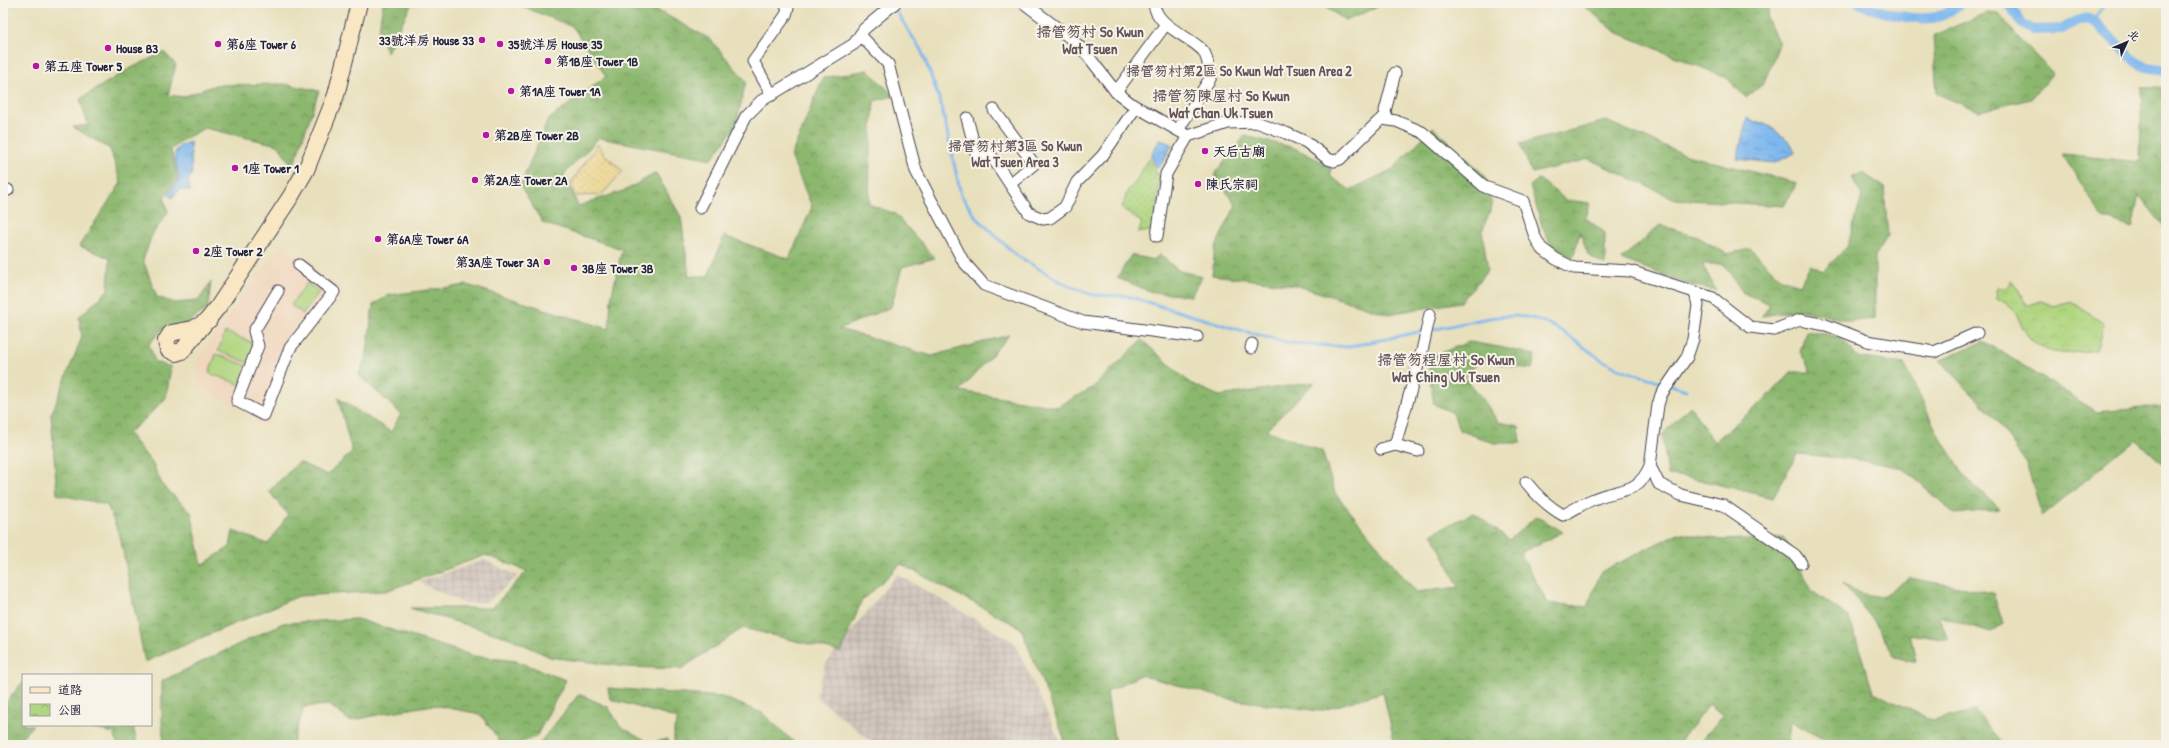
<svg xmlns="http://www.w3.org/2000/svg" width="2169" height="748" viewBox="0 0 2169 748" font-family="'Patrick Hand','LXGW WenKai TC',sans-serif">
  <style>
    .built { fill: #f0d6bc }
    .industrial { fill: url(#industrial-grid) }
    .grass { fill: url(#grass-dots); stroke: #697c5e }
    .forest { fill: url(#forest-crowns); stroke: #576c54 }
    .sand { fill: url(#sand-dots); stroke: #887e6c }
    .park { fill: url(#park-crowns); stroke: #697c5e }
    .pitch { fill: #b0d680; stroke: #697c5e }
    .water { fill: url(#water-ripples); stroke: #506c94 }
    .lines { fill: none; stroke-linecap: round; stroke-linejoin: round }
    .stream { stroke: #7eb7ee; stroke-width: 3 }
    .canal { stroke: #7eb7ee; stroke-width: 10 }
    .street-casing { stroke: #403e4e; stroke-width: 13 }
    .secondary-casing { stroke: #403e4e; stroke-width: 18 }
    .street { stroke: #fff; stroke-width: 11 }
    .secondary { stroke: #f9e7c3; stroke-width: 16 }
    .poi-dot { fill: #b5179e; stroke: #f7f3e8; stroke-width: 1.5 }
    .labels { text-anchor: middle; stroke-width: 4; stroke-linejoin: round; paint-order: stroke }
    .poi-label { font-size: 13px; font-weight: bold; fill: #22223b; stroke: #f7f3e8; text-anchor: start }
    .neighbourhood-label { font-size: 14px; font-weight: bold; fill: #65565c; stroke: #f7f3e8 }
    .quarter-label { font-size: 15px; font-weight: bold; fill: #65565c; stroke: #f7f3e8 }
  </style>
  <defs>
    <pattern id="industrial-grid" width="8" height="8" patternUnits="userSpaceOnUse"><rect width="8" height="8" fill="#cec2b9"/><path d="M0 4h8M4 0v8" fill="none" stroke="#b1a6a0"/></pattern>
    <pattern id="grass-dots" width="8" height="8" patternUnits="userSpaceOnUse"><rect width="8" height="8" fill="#b0d680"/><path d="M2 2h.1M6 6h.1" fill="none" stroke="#97b770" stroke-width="1.8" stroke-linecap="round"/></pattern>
    <pattern id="forest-crowns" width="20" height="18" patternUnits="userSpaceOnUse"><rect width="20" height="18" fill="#8cb76e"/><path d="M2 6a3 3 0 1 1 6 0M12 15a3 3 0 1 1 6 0" fill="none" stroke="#72945c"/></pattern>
    <pattern id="sand-dots" width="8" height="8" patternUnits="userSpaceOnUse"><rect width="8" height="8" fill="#eeda9e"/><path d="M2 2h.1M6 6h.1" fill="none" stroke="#ccbb89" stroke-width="1.8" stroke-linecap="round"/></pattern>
    <pattern id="park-crowns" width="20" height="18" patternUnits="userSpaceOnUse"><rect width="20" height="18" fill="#b0d680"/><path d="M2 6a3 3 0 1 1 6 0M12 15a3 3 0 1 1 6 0" fill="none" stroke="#97b770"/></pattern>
    <pattern id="water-ripples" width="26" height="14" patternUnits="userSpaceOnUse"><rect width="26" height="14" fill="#7eb7ee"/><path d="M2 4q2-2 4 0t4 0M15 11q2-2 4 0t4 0" fill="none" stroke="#6794c2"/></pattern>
  </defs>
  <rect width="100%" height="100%" fill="#f7f3e8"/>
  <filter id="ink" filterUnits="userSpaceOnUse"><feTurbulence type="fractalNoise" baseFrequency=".025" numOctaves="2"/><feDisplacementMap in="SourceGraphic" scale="8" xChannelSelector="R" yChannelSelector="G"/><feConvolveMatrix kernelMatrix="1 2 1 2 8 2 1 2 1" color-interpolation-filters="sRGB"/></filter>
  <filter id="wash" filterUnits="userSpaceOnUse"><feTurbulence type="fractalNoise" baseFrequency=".012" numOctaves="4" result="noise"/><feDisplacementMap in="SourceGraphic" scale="16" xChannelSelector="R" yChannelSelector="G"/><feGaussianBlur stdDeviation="0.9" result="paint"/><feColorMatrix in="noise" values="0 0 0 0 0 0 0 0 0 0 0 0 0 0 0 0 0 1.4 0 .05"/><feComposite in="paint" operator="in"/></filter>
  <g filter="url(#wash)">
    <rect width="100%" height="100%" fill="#e8e0bc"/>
    <polygon class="built" points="280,245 348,292 318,315 295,347 279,385 270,427 199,385 196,361"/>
    <g class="industrial">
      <polygon points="484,560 518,576 487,602 465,604 419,582"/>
      <polygon points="897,574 1014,642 1059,739 1058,745 875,745 816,696 826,663"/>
    </g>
    <polygon class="grass" points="1149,158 1160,179 1154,230 1138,233 1142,223 1122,208 1128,190 1135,183"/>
    <g class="forest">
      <polygon points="383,3 426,3 411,5 387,52 378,35"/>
      <polygon points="514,3 644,3 710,39 746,81 736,125 712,159 599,138 564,174 578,206 626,190 656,173 681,217 689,276 708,276 724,236 789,259 812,207 791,156 823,78 868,70 894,96 874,101 870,157 869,204 895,214 935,258 902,267 891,307 839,329 932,356 1009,335 960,391 1057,407 1092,388 1142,340 1190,383 1219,396 1315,382 1266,430 1322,451 1335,493 1416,592 1459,587 1432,533 1474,513 1509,540 1537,516 1563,532 1520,553 1548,603 1587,607 1601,572 1678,533 1722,540 1784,537 1812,591 1849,617 1873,692 1932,720 1975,711 2004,745 1834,745 1790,721 1788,745 1698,745 1722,716 1709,704 1677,745 1395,745 1383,692 1320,711 1228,699 1140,675 1107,692 1115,745 1062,745 1064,738 1021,628 901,564 861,602 841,652 743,628 681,669 627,667 550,657 510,638 410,608 492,608 527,571 486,555 386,591 299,596 145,662 120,536 107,505 57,494 51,415 82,337 79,317 108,290 110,258 79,246 121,183 110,149 73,127 88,125 80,99 129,69 164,52 176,65 168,95 183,97 215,85 285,84 319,91 293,167 278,145 205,128 182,140 171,150 178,179 164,197 168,212 152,235 143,260 157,297 174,303 198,301 211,282 208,308 186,324 163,329 149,344 155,362 171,367 166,398 147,417 128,433 152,463 163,486 191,512 202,565 230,547 233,531 268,544 288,515 269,491 299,462 327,475 352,452 338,398 391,432 401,414 359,375 367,353 373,305 389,295 467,285 609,329 611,299 622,249 543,223 520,186 548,120 606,76 573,27"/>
      <polygon points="1320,3 1386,3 1346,21"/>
      <polygon points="1580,3 1770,3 1767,18 1779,44 1764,83 1746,98 1727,78 1616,32"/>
      <polygon points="1988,12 1999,13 2020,40 2053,73 2031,99 1979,111 1937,94 1933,36"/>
      <polygon points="2142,88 2166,88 2166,229 2139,195 2132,228 2103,218 2062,154 2140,162"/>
      <polygon points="1606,121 1686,155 1797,183 1784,206 1675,199 1589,159 1532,173 1520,144"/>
      <polygon points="1433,127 1485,176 1492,206 1482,231 1488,270 1461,302 1388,314 1295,285 1212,275 1215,248 1236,205 1214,175 1245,136 1292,147 1331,166 1330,176 1350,190 1393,169"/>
      <polygon points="1863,173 1884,187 1888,236 1875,256 1875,319 1850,321 1801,310 1762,316 1770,304 1743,293 1724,264 1702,264 1716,290 1690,285 1621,259 1660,225 1698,237 1727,254 1751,249 1781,279 1800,285 1810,265 1823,271 1847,247 1862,196 1852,177"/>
      <polygon points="1539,179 1566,200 1590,203 1586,218 1605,233 1605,265 1588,255 1580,232 1573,258 1553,248 1543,229 1530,186"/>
      <polygon points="1131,255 1153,260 1160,255 1179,271 1202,276 1191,296 1152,292 1117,278"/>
      <polygon points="1806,331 1841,337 1857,357 1904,364 1938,434 1964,476 2000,509 1955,514 1903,468 1854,459 1797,454 1773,498 1688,477 1668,475 1662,435 1690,406 1714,442 1772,393 1791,372 1811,372 1800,352"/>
      <polygon points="1984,341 2097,412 2166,406 2166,467 2136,439 2042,516 2026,463 1994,417 1940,360"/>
      <polygon points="1469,342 1499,347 1535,355 1532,369 1479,361 1464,378 1483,399 1498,422 1519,426 1521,443 1494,443 1459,430 1453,413 1434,404 1430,380 1430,357"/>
      <polygon points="1909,578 1993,593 2003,624 1991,632 1938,616 1949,640 1910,634 1916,662 1895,657 1874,621 1843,583 1859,593 1882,597"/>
      <polygon points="357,619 474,656 516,661 566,680 536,737 512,745 498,745 499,740 480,714 433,705 386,713 350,721 329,705 304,707 292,745 164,745 162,722 162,681 283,623"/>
      <polygon points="23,683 23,725 33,725 14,745 3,745 3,706 21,684"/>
      <polygon points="608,688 722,697 762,713 797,745 674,745 674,729 678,719 610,699"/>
      <polygon points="579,694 608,707 620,726 650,743 668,739 668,745 538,745"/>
      <polygon points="75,725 133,725 137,745 118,745 114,733"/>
    </g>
    <polygon class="sand" points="598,144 604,154 623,171 601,195 575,196 571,183"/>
    <path class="park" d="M2011,280L2017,287L2027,306L2041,301L2054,306L2071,301L2104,324L2096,350C2066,354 2038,359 2022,326C2015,311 2012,305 1996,298L1998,287L2006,289Z"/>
    <g class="pitch">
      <polygon points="307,283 319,292 303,314 291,305"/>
      <polygon points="225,332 256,344 249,363 218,351"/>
      <polygon points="216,354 248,366 241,385 209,373"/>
    </g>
    <g class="water">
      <polygon points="1747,118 1755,123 1765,123 1790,142 1795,153 1774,163 1737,159"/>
      <polygon points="1160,139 1172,145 1161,165 1156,167 1151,156"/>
      <path d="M190,142L192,172L188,181L190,191L180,189L172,198L168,194L180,179C176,162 167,148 190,142Z"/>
    </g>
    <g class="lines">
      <g class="stream">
        <polyline points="894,8 921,50 930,73 941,104 961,195 976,217 1016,255 1063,283 1093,295 1127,296 1240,330 1289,343 1347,347 1423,331"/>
        <polyline points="2092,21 2105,3"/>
        <path d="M1429,330C1456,326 1489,315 1516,316C1554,318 1573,341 1602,360C1622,372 1644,376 1665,383"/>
        <polyline points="1671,385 1686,390"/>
      </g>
      <g class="canal">
        <path d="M1859,3C1880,13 1921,24 1943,15C1949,12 1955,7 1961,3"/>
        <polyline points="2009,3 2021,23 2033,30 2062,29 2076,21 2087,18 2097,24 2136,62 2146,67 2166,70"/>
      </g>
    </g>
  </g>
  <g filter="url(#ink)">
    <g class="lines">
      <g class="street-casing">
        <g id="street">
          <polyline points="1024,3 1069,37 1085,52 1116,92 1133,105 1188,136"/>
          <path d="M1154,3C1155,27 1193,37 1204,52C1208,59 1209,69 1211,77L1178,130"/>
          <polyline points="860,35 888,64 916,171 963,261 984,285 1083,322 1197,337"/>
          <polyline points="1116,92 1166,24"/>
          <polyline points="772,95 753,61 786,15 788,8 785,3"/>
          <polyline points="994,110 1034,164 1010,184"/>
          <polyline points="967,118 977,156 986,154 992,157 1029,213 1043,219 1050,218 1065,207 1077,182 1103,155 1136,107"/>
          <polyline points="1387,119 1385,111 1395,73"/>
          <polyline points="3,188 8,190"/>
          <polyline points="700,208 746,116 761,101 854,44 864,29 895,3"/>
          <polyline points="1157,236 1166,174 1188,136 1228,123 1256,122 1286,133 1306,142 1328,159 1334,161 1340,159 1378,122 1382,119 1396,121 1422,132 1485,187 1523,201 1535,237 1541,248 1556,259 1574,268 1630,271 1713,298 1750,327 1774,330 1800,320 1826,325 1867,341 1934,352 1977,333"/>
          <polyline points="278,291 254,331 258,346 237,401 264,415 290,348 334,292 299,265"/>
          <polyline points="1695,293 1698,305 1693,339 1687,357 1661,395 1658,405 1650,466 1659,484 1681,495 1723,505 1795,555 1801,563"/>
          <polyline points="1251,348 1252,344"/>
          <polyline points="1395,445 1422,351 1430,314"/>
          <polyline points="1381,449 1395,445 1418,451"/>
          <path d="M1526,482C1537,496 1547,506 1563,515C1574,510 1583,503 1594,499C1618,488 1637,496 1650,466"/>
        </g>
      </g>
      <g class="secondary-casing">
        <polyline id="secondary" points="209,320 193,329 171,333 166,341 168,349 176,353 182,351 218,307 291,196 306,170 336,95 359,3"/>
      </g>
      <use href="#street" class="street"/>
      <use href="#secondary" class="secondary"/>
    </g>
  </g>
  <g class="poi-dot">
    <circle cx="482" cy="40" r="4"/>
    <circle cx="218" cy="44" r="4"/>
    <circle cx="500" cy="44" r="4"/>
    <circle cx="108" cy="48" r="4"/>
    <circle cx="548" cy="61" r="4"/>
    <circle cx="36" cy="66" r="4"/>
    <circle cx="511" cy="91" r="4"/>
    <circle cx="486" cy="135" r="4"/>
    <circle cx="1205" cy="151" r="4"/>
    <circle cx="235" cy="168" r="4"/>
    <circle cx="475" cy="180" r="4"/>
    <circle cx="1198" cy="184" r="4"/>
    <circle cx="378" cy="239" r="4"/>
    <circle cx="196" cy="251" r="4"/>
    <circle cx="547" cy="262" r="4"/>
    <circle cx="574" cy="268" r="4"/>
  </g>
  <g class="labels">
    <g class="poi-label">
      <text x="474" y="45" text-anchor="end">33號洋房 House 33</text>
      <text x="226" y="49">第6座 Tower 6</text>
      <text x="508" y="49">35號洋房 House 35</text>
      <text x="116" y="53">House B3</text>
      <text x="556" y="66">第1B座 Tower 1B</text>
      <text x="44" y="71">第五座 Tower 5</text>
      <text x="519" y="96">第1A座 Tower 1A</text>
      <text x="494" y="140">第2B座 Tower 2B</text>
      <text x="1213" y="156">天后古廟</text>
      <text x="243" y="173">1座 Tower 1</text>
      <text x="483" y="185">第2A座 Tower 2A</text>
      <text x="1206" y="189">陳氏宗祠</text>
      <text x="386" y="244">第6A座 Tower 6A</text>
      <text x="204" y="256">2座 Tower 2</text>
      <text x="539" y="267" text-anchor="end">第3A座 Tower 3A</text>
      <text x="582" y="273">3B座 Tower 3B</text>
    </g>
    <g class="neighbourhood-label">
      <text x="1239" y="76">掃管笏村第2區 So Kwun Wat Tsuen Area 2</text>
      <text x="1015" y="151">掃管笏村第3區 So Kwun<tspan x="1015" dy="16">Wat Tsuen Area 3</tspan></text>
    </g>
    <g class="quarter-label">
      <text x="1090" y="37">掃管笏村 So Kwun<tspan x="1090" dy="17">Wat Tsuen</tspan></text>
      <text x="1221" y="101">掃管笏陳屋村 So Kwun<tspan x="1221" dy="17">Wat Chan Uk Tsuen</tspan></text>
      <text x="1446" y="365">掃管笏程屋村 So Kwun<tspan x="1446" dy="17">Wat Ching Uk Tsuen</tspan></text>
    </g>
  </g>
  <rect width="2169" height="748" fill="none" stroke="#f7f3e8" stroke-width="16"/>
  <rect x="22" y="674" width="130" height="52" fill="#f7f3e8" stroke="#a29fa3"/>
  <rect x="30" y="687" width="20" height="6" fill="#f9e7c3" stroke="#a29fa3"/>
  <text x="58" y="694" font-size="12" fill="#22223b">道路</text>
  <rect x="30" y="704" width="20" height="12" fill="url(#park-crowns)" stroke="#a29fa3"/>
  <text x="58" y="714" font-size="12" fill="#22223b">公園</text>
  <g transform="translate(2127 42) rotate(46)" stroke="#f7f3e8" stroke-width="3" paint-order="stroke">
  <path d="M0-3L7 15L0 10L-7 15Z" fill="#22223b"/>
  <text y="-6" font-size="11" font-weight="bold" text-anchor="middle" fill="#22223b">北</text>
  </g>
</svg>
